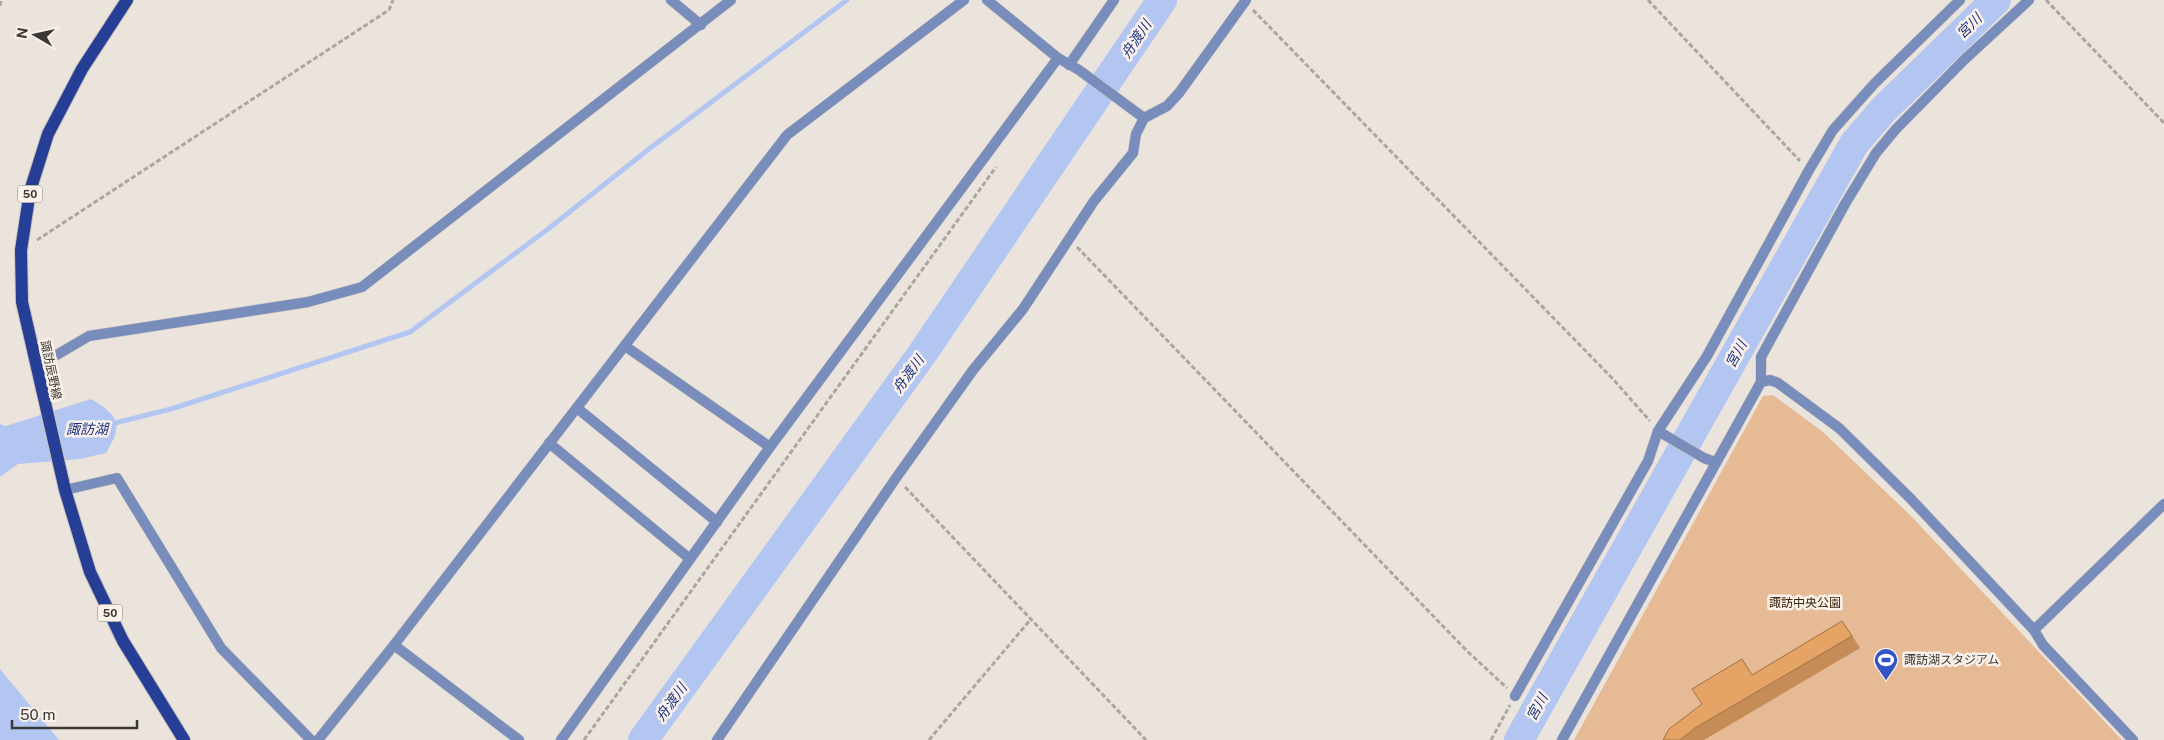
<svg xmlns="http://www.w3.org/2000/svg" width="2164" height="740" viewBox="0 0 2164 740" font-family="'Public Sans','Noto Sans JP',sans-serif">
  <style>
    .green { fill: #e5ba94 }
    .water { fill: #b3c6f2 }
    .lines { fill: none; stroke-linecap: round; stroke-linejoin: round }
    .stream { stroke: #b3c6f2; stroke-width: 5 }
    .river { stroke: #b3c6f2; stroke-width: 30 }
    .minor-casing { stroke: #c8c2bb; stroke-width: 11 }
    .tertiary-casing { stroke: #c8c2bb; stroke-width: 11 }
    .primary-casing { stroke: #c8c2bb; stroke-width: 14 }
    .path { stroke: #aca6a1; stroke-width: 3; stroke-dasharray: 5 2.5; stroke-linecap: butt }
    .minor { stroke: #798dbd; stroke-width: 10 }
    .tertiary { stroke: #798dbd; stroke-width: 10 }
    .primary { stroke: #263e95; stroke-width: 12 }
    .wall { fill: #c58c58 }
    .building { fill: #e5a366; stroke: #a07247 }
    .labels { text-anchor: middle; stroke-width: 5; stroke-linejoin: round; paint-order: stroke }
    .shield { fill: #f9f1ea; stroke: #74706b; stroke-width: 1 }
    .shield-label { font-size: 11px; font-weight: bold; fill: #3b3835 }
    .street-label { font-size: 12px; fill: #3b3835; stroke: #f9f1ea }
    .park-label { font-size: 12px; fill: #40250a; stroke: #f9f1ea }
    .poi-label { font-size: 12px; fill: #3b3835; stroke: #f9f1ea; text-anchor: start }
    .water-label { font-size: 14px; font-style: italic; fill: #1d3385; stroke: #f9f1ea }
  </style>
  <rect width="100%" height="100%" fill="#ebe4dd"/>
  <polygon class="green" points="1773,395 1823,432 1910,515 2122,740 1574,740 1763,396"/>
  <g class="water">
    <path d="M91,399C119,416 124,424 106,453L80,459L18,464L0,477V424L6,426Z"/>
    <polygon points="0,669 59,740 0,740"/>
  </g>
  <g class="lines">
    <polyline class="stream" points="111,424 171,409 410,332 548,229 649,149 847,0"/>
    <g class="river">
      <polyline points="643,740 922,354 1162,0"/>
      <polyline points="1519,740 1854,144 1883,110 1996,0"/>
    </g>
    <g class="minor-casing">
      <g id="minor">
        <polyline points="671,0 701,25"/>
        <polyline points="987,0 1058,58 1079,70 1144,118"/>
        <polyline points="1069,65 1114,0"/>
        <polyline points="625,346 770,447"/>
        <polyline points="36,367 89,336 308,302 362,287 731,0"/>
        <polyline points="1761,382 1761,357 1845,204 1876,153 1896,129 1964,60 2029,0"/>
        <polyline points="577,408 717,522"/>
        <polyline points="1658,431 1704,458 1715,462"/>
        <polyline points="549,443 690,559"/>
        <polyline points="65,490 117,478 221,648 311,740"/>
        <polyline points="2034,630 2043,645 2133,740"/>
        <polyline points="394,645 519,740"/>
        <polyline points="1515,696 1648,461 1658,431 1707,356 1809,170 1833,130 1874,84 1960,0"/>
        <polyline points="318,740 394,645 787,135 964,0"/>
        <polyline points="561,740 770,447 1058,58"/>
        <polyline points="717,740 896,478 973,370 1023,309 1094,201 1133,153 1136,134 1144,118 1167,106 1179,93 1246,0"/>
      </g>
    </g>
    <g class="tertiary-casing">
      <polyline id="tertiary" points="1562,740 1761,382 1770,380 1778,383 1839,428 1910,498 2034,630 2164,504"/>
    </g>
    <g class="primary-casing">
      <polyline id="primary" points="127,0 82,69 48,134 30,191 21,250 22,302 65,490 90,572 123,641 184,740"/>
    </g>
    <g class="path">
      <polyline points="1648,0 1800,161"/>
      <polyline points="2046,0 2164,123"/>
      <polyline points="0,6 1,0"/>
      <polyline points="1253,10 1612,378 1650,421"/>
      <polyline points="37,240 389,10 393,0"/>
      <polyline points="1077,247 1467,651 1507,688"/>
      <polyline points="905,487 1146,740"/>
      <polyline points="584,740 996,167"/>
      <polyline points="929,740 1031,619"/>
      <polyline points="1491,740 1510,705"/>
    </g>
    <use href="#minor" class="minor"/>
    <use href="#tertiary" class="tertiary"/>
    <use href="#primary" class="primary"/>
  </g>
  <polygon class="wall" points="1851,634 1860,648 1704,740 1663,740"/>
  <polygon class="building" points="1842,621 1852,636 1695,728 1680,740 1663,740 1669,729 1702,704 1692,689 1742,659 1752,675"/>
  <defs>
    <g id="stadium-pin" transform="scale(1.25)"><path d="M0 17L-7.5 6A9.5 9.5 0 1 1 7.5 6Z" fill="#3454c5" stroke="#f9f1ea"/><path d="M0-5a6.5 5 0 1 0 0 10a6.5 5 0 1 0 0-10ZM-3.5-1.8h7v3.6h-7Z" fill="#fff"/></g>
  </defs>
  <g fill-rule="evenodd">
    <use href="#stadium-pin" x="1886" y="660"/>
  </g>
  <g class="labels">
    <g class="shield">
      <rect x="17.5" y="185.5" width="25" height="17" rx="4"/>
      <rect x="97.5" y="604.5" width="25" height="17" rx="4"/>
    </g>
    <g class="shield-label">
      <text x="30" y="198">50</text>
      <text x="110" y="617">50</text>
    </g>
    <g class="street-label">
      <text transform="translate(51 370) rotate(78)" y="4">諏訪辰野線</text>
    </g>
    <g class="park-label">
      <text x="1805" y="607">諏訪中央公園</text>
    </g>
    <g class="poi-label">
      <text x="1904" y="664">諏訪湖スタジアム</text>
    </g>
    <g class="water-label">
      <text transform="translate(1969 26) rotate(-44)" y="5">宮川</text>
      <text transform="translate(1136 39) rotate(-56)" y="5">舟渡川</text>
      <text transform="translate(1736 354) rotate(-61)" y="5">宮川</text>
      <text transform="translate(908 374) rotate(-54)" y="5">舟渡川</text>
      <text x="87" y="434">諏訪湖</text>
      <text transform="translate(671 702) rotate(-54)" y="5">舟渡川</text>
      <text transform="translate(1537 707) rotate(-61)" y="5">宮川</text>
    </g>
  </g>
  <g transform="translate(35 35) rotate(279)" stroke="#f9f1ea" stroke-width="4" paint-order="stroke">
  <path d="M0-4L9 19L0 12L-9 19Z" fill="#3b3835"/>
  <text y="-8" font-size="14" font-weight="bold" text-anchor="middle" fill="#3b3835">N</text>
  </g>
  <path d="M12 720v8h125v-8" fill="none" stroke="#3b3835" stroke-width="2.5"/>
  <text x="20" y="720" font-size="15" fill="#3b3835" stroke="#f9f1ea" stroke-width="4" paint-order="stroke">50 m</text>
</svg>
